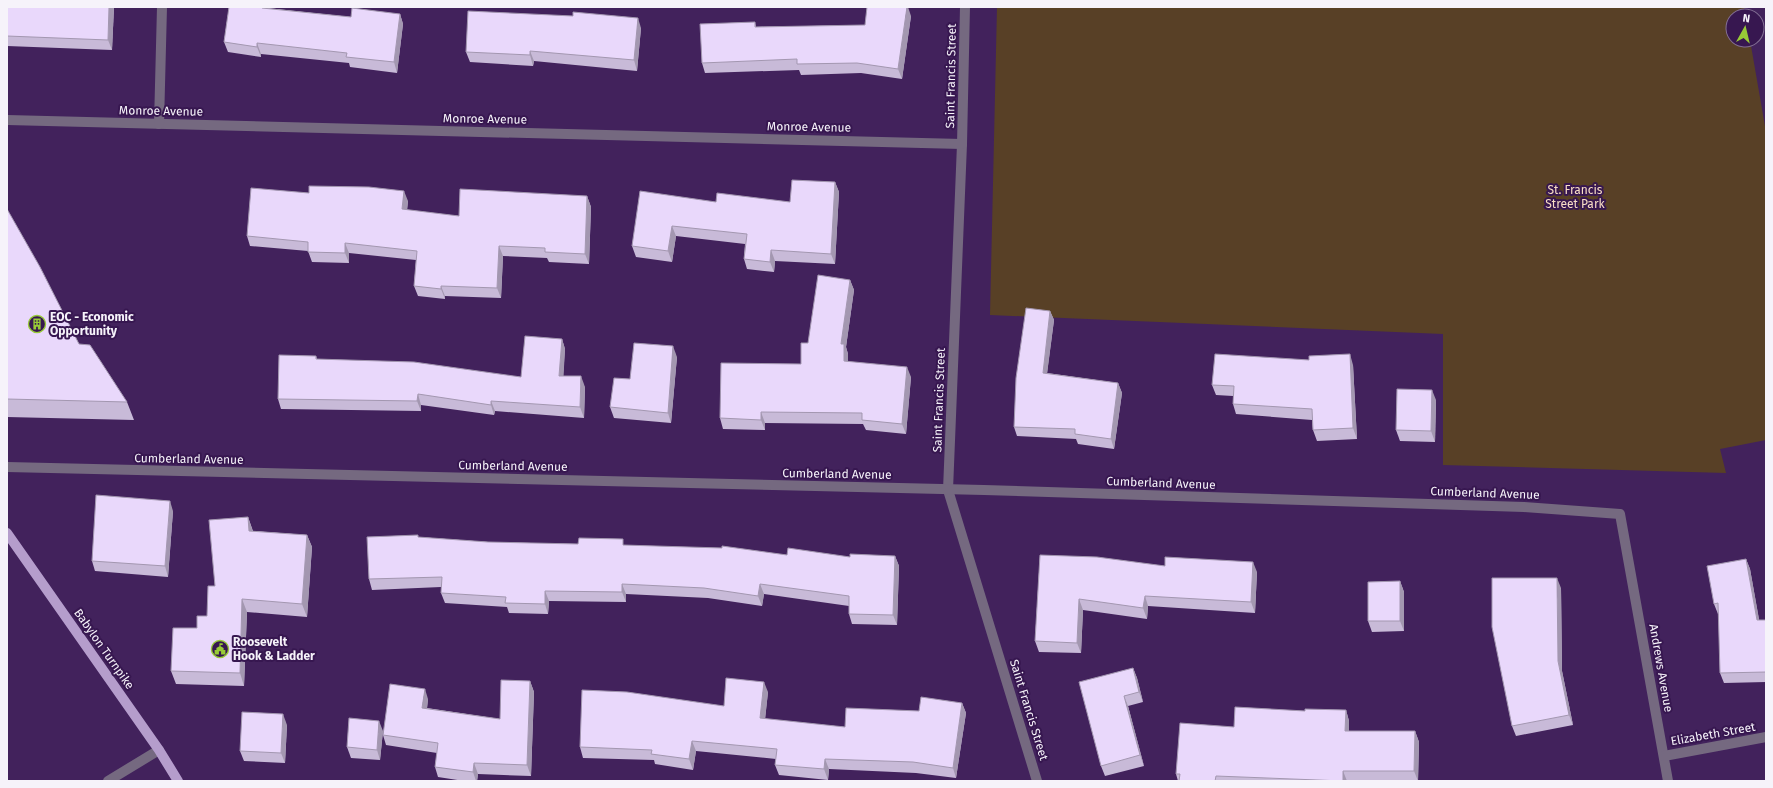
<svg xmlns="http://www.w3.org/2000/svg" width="1773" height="788" viewBox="0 0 1773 788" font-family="'Fira Sans',sans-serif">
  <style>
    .green { fill: #584026 }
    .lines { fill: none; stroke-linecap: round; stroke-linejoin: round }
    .minor { stroke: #756980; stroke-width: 10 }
    .primary { stroke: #b59dcc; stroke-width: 10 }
    .wall { fill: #c8bad8 }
    .shaded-wall { fill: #a397b0 }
    .building { fill: #e9d8fb; stroke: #a397b0 }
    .labels { text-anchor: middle; stroke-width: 4; stroke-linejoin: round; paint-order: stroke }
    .street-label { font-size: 12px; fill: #f6f3fa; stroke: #371750 }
    .park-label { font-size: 12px; fill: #f8dec4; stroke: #371750 }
    .poi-label { font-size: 12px; font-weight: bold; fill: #f6f3fa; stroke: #371750; text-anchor: start }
  </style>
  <rect width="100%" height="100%" fill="#42225c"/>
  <polygon class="green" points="997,7 1744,7 1746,16 1733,16 1733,40 1750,40 1766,132 1766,440 1720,449 1726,473 1443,465 1443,334 990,315"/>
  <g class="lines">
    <g class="minor">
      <polyline points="965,7 962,144 948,490 1037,781"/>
      <polyline points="7,120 962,144"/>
      <polyline points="159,124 162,7"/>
      <polyline points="7,467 984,490 1524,507 1620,514 1668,781"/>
      <polyline points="1664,756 1766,737"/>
      <polyline points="108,781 159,750"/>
    </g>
    <polyline class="primary" points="7,533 159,750 178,781"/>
  </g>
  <g class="wall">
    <polygon points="7,7 114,7 112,50 7,46"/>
    <polygon points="229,7 268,7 267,8 351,17 400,14 403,24 397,73 350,67 349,63 261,54 261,57 228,52 224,42"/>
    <polygon points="573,16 641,28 637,71 534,61 533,66 470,62 466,52"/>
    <polygon points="911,16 902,79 861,73 801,75 799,70 705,73 702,63 755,22 756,27 865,25"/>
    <polygon points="835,182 839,192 835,264 775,261 774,272 747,269 744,259 745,244 676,236 672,262 636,257 632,246 716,202 790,202"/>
    <polygon points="309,193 408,201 407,210 459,216 587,196 591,207 589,264 549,262 547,258 503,256 501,298 445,296 445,299 418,296 414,286 416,260 349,253 349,263 312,262 308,251 250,246 247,236"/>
    <polygon points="7,209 79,344 127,402 134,420 7,417"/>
    <polygon points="850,280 854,290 846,347 848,354 848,362 911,377 906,434 866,430 863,424 765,423 765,430 723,429 720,418 801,364 808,343"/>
    <polygon points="1050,311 1054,320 1047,373 1118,383 1122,393 1114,449 1078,444 1076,439 1017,436 1014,427"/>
    <polygon points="562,339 565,349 563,376 585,387 584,418 495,411 494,415 421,405 421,411 281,409 278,399 316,356 317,359 521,377"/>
    <polygon points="677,357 671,423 614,418 610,407 630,379"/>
    <polygon points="1353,365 1357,439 1317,441 1313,430 1312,420 1236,414 1233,404 1233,396 1216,395 1212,385"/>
    <polygon points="1436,400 1435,442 1400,441 1396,430"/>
    <polygon points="173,511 168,577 95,571 92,561"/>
    <polygon points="248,517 253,531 307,535 312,547 307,617 247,612 244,686 176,684 171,671 197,628 207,616 215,586"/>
    <polygon points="418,537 488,542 625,545 787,555 850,557 895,556 899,566 897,625 852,624 849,614 849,606 764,594 762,606 708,598 626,594 626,602 549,601 548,614 509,613 507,607 445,603 441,593 441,587 372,590 369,579"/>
    <polygon points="1040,555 1165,566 1257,572 1255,613 1148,606 1147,619 1083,610 1081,653 1039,652 1035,641"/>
    <polygon points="1746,559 1750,569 1759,620 1766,620 1766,682 1724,683 1720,673 1719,614 1718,614 1714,604"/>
    <polygon points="1400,581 1404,592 1404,631 1372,632 1368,621"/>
    <polygon points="1561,588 1562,671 1573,725 1516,736 1512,726"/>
    <polygon points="1133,668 1137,678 1143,702 1128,706 1144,766 1105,776 1101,766"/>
    <polygon points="530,681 534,692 531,776 478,774 477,781 464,781 438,777 435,767 437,753 386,745 383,735 428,699 427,708 500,719"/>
    <polygon points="768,692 765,719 845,727 962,703 966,713 956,778 916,773 829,769 828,780 779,775 775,765 776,759 696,751 693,770 655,764 654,760 583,758 580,747 724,706"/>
    <polygon points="1346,710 1349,721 1349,731 1415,731 1419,742 1418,781 1178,781 1176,774 1305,711"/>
    <polygon points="287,725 285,763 244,761 240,751"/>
    <polygon points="383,731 380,760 351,758 347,747"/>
  </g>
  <g class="shaded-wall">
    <polygon points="109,7 114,7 112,50 108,40"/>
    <polygon points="907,7 908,7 911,16 902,79 898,69"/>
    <polygon points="400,14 403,24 397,73 394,62"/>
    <polygon points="638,18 641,28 637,71 634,60"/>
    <polygon points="257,43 261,54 261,57 257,47"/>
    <polygon points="530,51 534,61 533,66 530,55"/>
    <polygon points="835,182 839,192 835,264 831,254"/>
    <polygon points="404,191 408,201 406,220 402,209"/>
    <polygon points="587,196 591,207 589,264 585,254"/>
    <polygon points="672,226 676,236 672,262 668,251"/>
    <polygon points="345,243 349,253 349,263 345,253"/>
    <polygon points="499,246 503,256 501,298 497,288"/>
    <polygon points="771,250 775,261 774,272 770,262"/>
    <polygon points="850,280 854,290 846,347 848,354 848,372 844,361 841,344"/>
    <polygon points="441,286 445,296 445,299 441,289"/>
    <polygon points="1050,311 1054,320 1046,382 1043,373"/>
    <polygon points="562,339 565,349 563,386 559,376"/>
    <polygon points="673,346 677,357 671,423 668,413"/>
    <polygon points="1350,354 1353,365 1357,439 1353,428"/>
    <polygon points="907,367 911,377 906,434 902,424"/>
    <polygon points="581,376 585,387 584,418 580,407"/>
    <polygon points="1118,383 1122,393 1114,449 1111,439"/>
    <polygon points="1432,390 1436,400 1435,442 1431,431"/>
    <polygon points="418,394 421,405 421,411 417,401"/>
    <polygon points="491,401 495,411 494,415 491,405"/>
    <polygon points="761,412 765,423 765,430 761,420"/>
    <polygon points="170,501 173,511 168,577 165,566"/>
    <polygon points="248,517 252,529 254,543 249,531"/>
    <polygon points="307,535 312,547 307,617 302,604"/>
    <polygon points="895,556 899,566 897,625 893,615"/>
    <polygon points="1746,559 1750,569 1761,630 1757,620"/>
    <polygon points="1253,562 1257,572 1255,613 1251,602"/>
    <polygon points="1557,578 1561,588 1562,671 1573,725 1569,715 1558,661"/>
    <polygon points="1400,581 1404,592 1404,631 1400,621"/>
    <polygon points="622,584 626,594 626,602 622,592"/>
    <polygon points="760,584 764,594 762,606 758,596"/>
    <polygon points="545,591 549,601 548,614 545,604"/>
    <polygon points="1145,596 1148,606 1147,619 1143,608"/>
    <polygon points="242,599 247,612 244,686 240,673"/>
    <polygon points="1079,599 1083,610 1081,653 1077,643"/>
    <polygon points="1133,668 1137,678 1143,702 1139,692"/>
    <polygon points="530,681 534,692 531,776 527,765"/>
    <polygon points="764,682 768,692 764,729 760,718"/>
    <polygon points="425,689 428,699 426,718 422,708"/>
    <polygon points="1124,696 1128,706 1144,766 1140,755"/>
    <polygon points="962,703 966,713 956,778 953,768"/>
    <polygon points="1346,710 1349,721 1349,741 1345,731"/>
    <polygon points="283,714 287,725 285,763 281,753"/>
    <polygon points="379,721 383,731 380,760 377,750"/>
    <polygon points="1415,731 1419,742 1418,781 1414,771"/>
    <polygon points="692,741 696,751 693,770 689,759"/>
    <polygon points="825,759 829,769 828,780 824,769"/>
    <polygon points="474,763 478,774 477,781 476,781 473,772"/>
    <polygon points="1343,771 1347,781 1343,781"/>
  </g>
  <g class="building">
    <polygon points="7,7 109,7 108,40 7,36"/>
    <polygon points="229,7 262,7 262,8 351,17 352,8 400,14 394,62 346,57 347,53 257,43 257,47 224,42"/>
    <polygon points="867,7 907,7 898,69 857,63 797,64 797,59 702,63 700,24 755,22 755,27 865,25"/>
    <polygon points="468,11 573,16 573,12 638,18 634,60 530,51 530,55 466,52"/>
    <polygon points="792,180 835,182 831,254 771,250 770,262 744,259 747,234 672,226 668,251 632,246 640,191 716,202 717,193 790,202"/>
    <polygon points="309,186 369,187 404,191 402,209 459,216 460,189 587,196 585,254 545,252 545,248 499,246 497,288 441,286 441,289 414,286 417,251 345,243 345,253 308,252 308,242 247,236 251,188 309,193"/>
    <polygon points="7,209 40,267 79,344 90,345 127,402 7,399"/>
    <polygon points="818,275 850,280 841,344 844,344 844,361 907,367 902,424 862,420 862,413 761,412 761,420 720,418 721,363 801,364 801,343 808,343"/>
    <polygon points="1026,308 1050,311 1043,373 1118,383 1111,439 1075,434 1075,429 1014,427 1016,378"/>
    <polygon points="525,336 562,339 559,376 581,376 580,407 491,401 491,405 418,394 417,401 278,399 279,355 316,356 316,359 414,362 521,377"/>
    <polygon points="634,343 673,346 668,413 610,407 614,378 630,379"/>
    <polygon points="1215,354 1309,360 1309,356 1350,354 1353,428 1313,430 1312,409 1233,404 1234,386 1212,385"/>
    <polygon points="1397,389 1432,390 1431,431 1396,430"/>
    <polygon points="96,495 170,501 165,566 92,561"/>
    <polygon points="248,517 249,531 307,535 302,604 242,599 240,673 171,671 173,628 197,628 197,616 207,616 208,586 215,586 209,520"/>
    <polygon points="418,535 418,537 488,542 578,544 579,538 623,539 623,545 722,548 722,546 787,555 788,548 850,557 850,554 895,556 893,615 849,614 849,596 760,584 758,596 704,588 622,584 622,592 545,591 545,604 505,603 506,597 441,593 442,577 369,579 367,537"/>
    <polygon points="1040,555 1097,557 1165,566 1165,557 1253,562 1251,602 1145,596 1143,608 1079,599 1077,643 1035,641"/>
    <polygon points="1746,559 1757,620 1766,620 1766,672 1720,673 1718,603 1714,604 1707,566"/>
    <polygon points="1492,578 1557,578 1558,661 1569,715 1512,726 1492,627"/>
    <polygon points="1400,581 1400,621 1368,621 1368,582"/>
    <polygon points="1133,668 1139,692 1124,696 1140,755 1101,766 1079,682"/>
    <polygon points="726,678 764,682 760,718 845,727 846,708 919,711 921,697 962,703 953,768 913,762 825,759 824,769 775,765 777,749 692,741 689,759 651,754 652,750 580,747 582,690 627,692 724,706"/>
    <polygon points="501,680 530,681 527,765 474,763 473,772 435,767 438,743 383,735 390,684 425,689 422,708 500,719"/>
    <polygon points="1235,707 1305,711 1305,709 1346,710 1345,731 1415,731 1414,771 1343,771 1343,781 1216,776 1215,781 1179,781 1180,774 1176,774 1180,723 1234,727"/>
    <polygon points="242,712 283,714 281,753 240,751"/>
    <polygon points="349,718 379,721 377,750 347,747"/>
  </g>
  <defs>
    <g id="building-ring" transform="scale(0.9)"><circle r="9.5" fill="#371750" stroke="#98cb37" stroke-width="1.5"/><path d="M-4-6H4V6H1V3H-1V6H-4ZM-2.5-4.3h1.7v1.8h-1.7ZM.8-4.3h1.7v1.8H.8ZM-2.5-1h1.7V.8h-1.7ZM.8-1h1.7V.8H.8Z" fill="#98cb37"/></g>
    <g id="civic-ring" transform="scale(0.9)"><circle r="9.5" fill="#371750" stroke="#98cb37" stroke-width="1.5"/><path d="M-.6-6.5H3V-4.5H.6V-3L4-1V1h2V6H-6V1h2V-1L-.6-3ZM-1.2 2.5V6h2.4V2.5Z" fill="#98cb37"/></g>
  </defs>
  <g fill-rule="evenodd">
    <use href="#building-ring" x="37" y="324"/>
    <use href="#civic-ring" x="220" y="649"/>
  </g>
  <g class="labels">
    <g class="street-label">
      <text transform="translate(951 76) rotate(-89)" y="4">Saint Francis Street</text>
      <text transform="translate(161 111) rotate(1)" y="4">Monroe Avenue</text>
      <text transform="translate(485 119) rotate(1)" y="4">Monroe Avenue</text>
      <text transform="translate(809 127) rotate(1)" y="4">Monroe Avenue</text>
      <text transform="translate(939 400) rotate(-88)" y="4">Saint Francis Street</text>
      <text transform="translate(189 459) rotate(1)" y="4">Cumberland Avenue</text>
      <text transform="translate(513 466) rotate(1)" y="4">Cumberland Avenue</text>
      <text transform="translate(837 474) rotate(1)" y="4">Cumberland Avenue</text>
      <text transform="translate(1161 483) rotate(2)" y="4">Cumberland Avenue</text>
      <text transform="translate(1485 493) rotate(2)" y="4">Cumberland Avenue</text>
      <text transform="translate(104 649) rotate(55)" y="4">Babylon Turnpike</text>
      <text transform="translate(1661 668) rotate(80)" y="4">Andrews Avenue</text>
      <text transform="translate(1029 710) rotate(73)" y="4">Saint Francis Street</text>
      <text transform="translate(1713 734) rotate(-10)" y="4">Elizabeth Street</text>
    </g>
    <g class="park-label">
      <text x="1575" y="194">St. Francis<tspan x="1575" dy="14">Street Park</tspan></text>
    </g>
    <g class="poi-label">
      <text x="50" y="321">EOC - Economic<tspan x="50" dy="14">Opportunity</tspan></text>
      <text x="233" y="646">Roosevelt<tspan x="233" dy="14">Hook &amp; Ladder</tspan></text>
    </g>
  </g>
  <rect width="1773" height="788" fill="none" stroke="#f6f3fa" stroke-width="16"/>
  <g transform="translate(1745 28) rotate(8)"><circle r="19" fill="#371750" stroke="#836f94"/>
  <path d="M0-3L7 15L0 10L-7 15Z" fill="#98cb37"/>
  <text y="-6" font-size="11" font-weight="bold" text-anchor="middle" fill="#f6f3fa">N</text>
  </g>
</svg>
